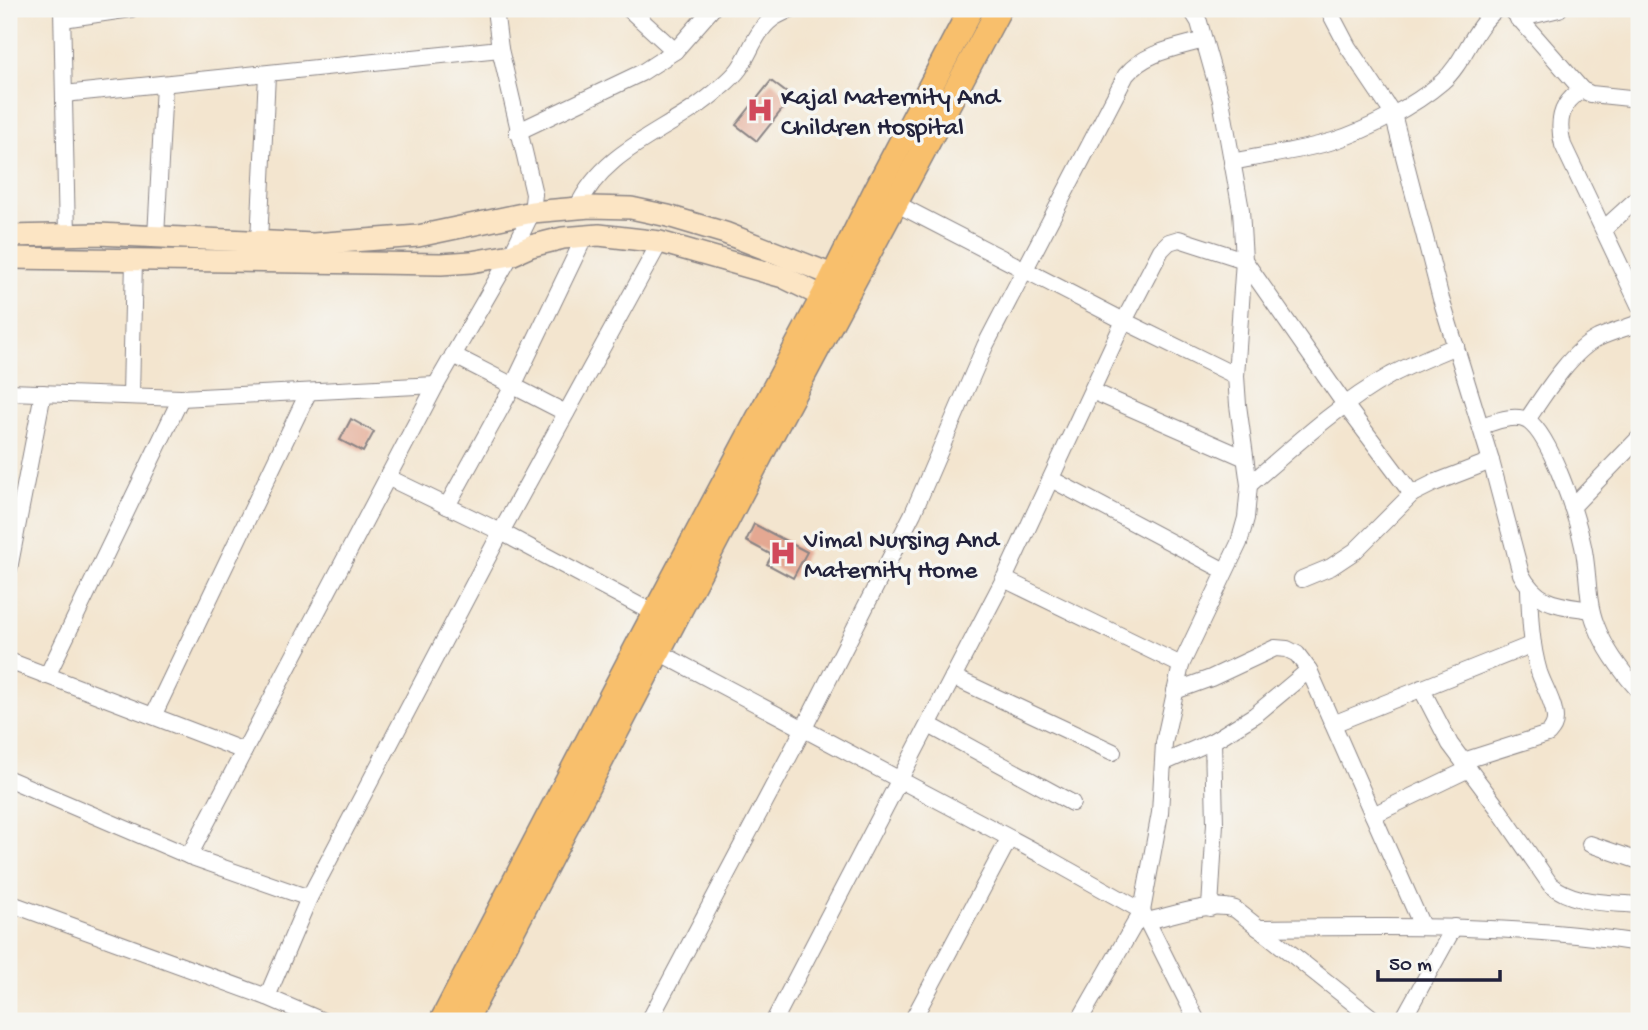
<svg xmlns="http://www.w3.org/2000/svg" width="1648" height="1030" viewBox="0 0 1648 1030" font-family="'Gochi Hand',sans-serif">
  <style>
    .building { fill: #e4a892 }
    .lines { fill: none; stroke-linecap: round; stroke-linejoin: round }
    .street-casing { stroke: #8a8485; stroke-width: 18 }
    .secondary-casing { stroke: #8a8485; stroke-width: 24 }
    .primary-casing { stroke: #8a8485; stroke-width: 27 }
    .street { stroke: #fff; stroke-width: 16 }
    .secondary { stroke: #fce5c4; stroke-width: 21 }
    .primary { stroke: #f8bf6c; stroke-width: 24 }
    .labels { text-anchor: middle; stroke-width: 7; stroke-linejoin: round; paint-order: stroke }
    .poi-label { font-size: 26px; fill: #22223b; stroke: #f6f6f2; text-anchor: start }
  </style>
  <rect width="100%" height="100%" fill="#f6f6f2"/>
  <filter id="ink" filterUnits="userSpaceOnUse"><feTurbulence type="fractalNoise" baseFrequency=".0143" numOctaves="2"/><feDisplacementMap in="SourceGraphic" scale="14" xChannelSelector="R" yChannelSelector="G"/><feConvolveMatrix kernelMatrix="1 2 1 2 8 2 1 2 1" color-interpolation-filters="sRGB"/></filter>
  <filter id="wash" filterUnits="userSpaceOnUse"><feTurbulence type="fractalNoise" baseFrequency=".00686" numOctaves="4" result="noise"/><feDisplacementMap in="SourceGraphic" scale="28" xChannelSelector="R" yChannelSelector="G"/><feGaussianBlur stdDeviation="1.57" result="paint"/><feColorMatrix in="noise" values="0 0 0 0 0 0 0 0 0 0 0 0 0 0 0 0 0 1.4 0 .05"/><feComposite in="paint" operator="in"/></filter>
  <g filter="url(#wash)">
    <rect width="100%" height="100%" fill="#f3e5cf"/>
    <g id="blocks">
      <g class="building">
        <polygon points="771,81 792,97 757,141 736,125"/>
        <polygon points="351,419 374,432 363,452 340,440"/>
        <polygon points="754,524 807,552 793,578 767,564 772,555 746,541"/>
      </g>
    </g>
  </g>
  <g filter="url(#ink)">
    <use href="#blocks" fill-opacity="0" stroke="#8a8485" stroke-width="2"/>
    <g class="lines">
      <g class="street-casing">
        <g id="street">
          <polyline points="62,9 67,235"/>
          <polyline points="629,9 675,51"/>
          <path d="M1328,9L1348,47L1393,114L1441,299L1491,461L1521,574C1538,606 1559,605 1591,610"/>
          <polyline points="1511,9 1582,90 1591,94 1639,99"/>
          <polyline points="63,19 131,9"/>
          <polyline points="1518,19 1559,9"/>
          <path d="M1582,90C1560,103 1557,122 1563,145L1639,305"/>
          <polyline points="64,94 500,49"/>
          <polyline points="517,132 641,73 675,51 712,9"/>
          <path d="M1232,162C1265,155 1301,151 1333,141C1368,130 1414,106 1442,82C1465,62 1472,28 1497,9"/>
          <polyline points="895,203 1124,321 1236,376"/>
          <path d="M577,208C606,145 672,132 720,88C727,82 734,76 739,69C750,53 756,31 772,19C777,15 785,12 791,9"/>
          <polyline points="1605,228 1639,197"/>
          <polyline points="156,237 164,85"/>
          <polyline points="259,241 267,74"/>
          <polyline points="453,355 566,413"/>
          <polyline points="1092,391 1245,458"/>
          <polyline points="9,392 181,398 436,385"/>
          <polyline points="131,395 134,259"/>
          <path d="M1527,420C1544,395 1570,352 1598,338C1611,332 1626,328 1639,323"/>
          <path d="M1481,426C1494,422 1515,413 1528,421C1551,436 1577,518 1583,546C1589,572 1586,600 1596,625C1605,649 1622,672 1639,691"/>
          <polyline points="387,477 501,532 655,614"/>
          <polyline points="1051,479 1225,571"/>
          <path d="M1249,485C1294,446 1339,404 1391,375C1412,364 1434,355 1456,346"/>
          <polyline points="447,506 513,386 585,236"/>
          <polyline points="1572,507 1639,438"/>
          <polyline points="9,569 43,393"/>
          <polyline points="1004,579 1181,665"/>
          <polyline points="1302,579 1331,567 1355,551 1412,494 1434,483 1491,461"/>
          <polyline points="651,648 1040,854 1142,911 1197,1021"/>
          <polyline points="9,661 244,751"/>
          <polyline points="47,676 181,398"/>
          <polyline points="953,677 1113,752"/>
          <path d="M1421,688L1450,744L1497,807L1550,884C1574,905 1609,902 1639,905"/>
          <polyline points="1175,691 1211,678 1275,648 1287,649 1297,654 1309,670 1422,926"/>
          <polyline points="154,714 308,393"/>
          <polyline points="1333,724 1533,644"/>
          <polyline points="929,725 1072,803"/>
          <path d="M1463,761L1548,734C1552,729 1555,726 1555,719C1555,704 1544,687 1539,672C1531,645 1530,617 1529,589"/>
          <polyline points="1163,763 1213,741 1255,715 1309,670"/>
          <polyline points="9,779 189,856 309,898"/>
          <polyline points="1373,815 1469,769"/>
          <polyline points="1590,844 1639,861"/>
          <polyline points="189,856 436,385 511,255 532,212 534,194 500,49 495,9"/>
          <polyline points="9,903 267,997 323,1021"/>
          <polyline points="1210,908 1215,823 1213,741"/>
          <path d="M1147,921C1174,915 1208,901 1235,909L1376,1021"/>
          <path d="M1258,928C1386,927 1513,923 1639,943"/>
          <polyline points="267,997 309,898 501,532 660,242"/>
          <path d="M649,1021L803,730L913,513L985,346L1126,75C1145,52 1176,48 1204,40"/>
          <polyline points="774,1021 1004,579 1124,321 1161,250 1169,242 1179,239 1244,260 1346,406 1412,494"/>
          <polyline points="912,1021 1009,839"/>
          <polyline points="1079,1021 1142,911 1160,813 1164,743 1181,665 1239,543 1246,518 1249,485 1238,405 1236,376 1244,260 1241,210 1221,100 1199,22 1191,9"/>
          <polyline points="1402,1021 1454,927"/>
        </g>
      </g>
      <g class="secondary-casing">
        <g id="secondary">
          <polyline points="9,236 98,234 313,244 418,236 532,212 590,207 631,208 668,216 725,233 848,281"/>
          <polyline points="9,258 441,264 471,262 511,255 531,246 563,238 599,235 660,242 783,277 836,303"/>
        </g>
      </g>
      <g class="primary-casing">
        <g id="primary">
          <polyline points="442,1021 640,641 823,297 875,192 971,9"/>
          <polyline points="465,1021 765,447 999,9"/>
        </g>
      </g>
      <use href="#street" class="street"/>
      <use href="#secondary" class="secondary"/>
      <use href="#primary" class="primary"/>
    </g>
  </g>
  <defs>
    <g id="hospital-bare" transform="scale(2.1)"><path d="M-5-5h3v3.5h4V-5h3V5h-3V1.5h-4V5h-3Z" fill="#d1495b" stroke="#f6f6f2" stroke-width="2.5" paint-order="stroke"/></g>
  </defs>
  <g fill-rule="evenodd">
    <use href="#hospital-bare" x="760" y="110"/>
    <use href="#hospital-bare" x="783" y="553"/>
  </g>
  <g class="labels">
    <g class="poi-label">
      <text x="781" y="104">Kajal Maternity And<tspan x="781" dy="30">Children Hospital</tspan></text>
      <text x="804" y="547">Vimal Nursing And<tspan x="804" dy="30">Maternity Home</tspan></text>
    </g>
  </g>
  <rect width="1648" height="1030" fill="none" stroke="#f6f6f2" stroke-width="35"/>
  <path d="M1378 970v10h122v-10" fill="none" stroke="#22223b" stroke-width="3.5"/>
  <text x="1389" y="970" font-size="21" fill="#22223b" stroke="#f6f6f2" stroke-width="5" paint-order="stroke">50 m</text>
</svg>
